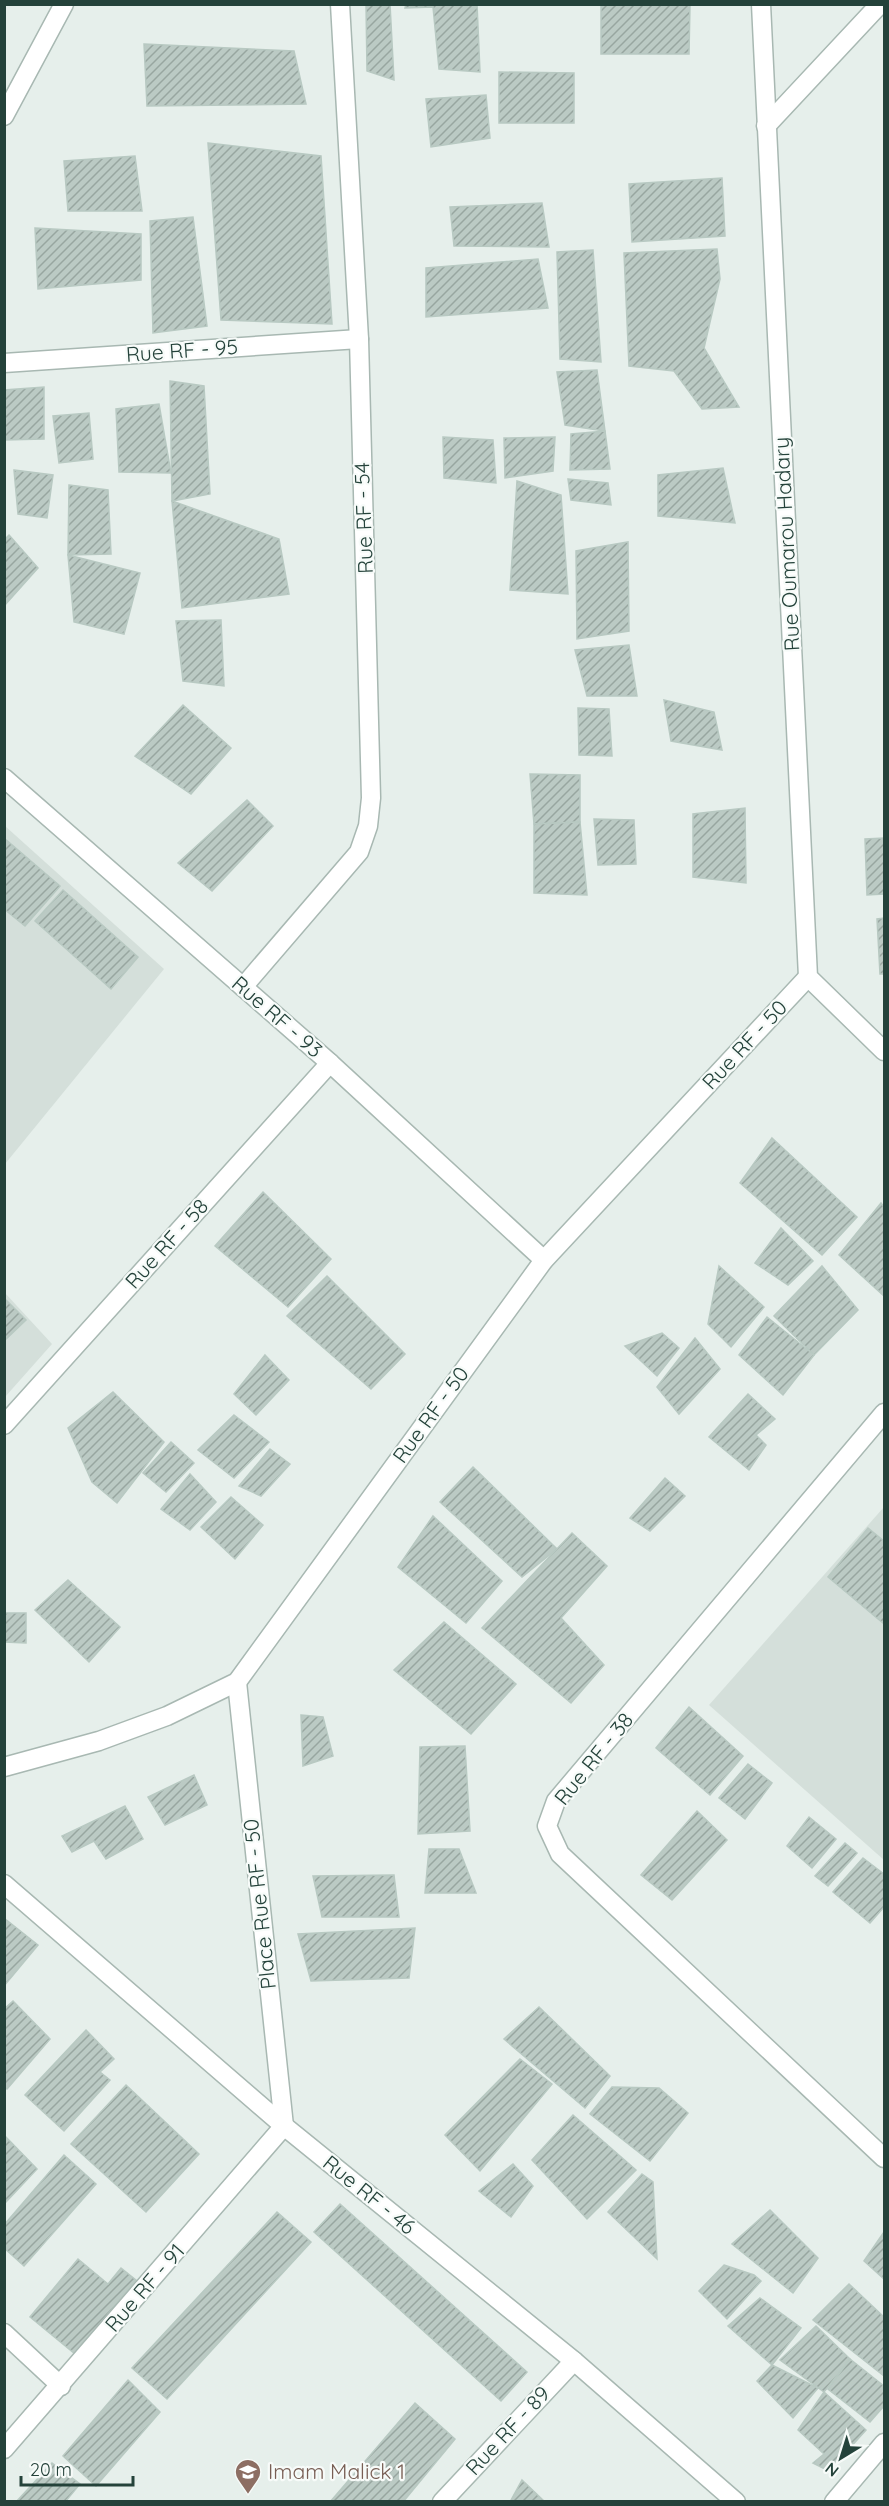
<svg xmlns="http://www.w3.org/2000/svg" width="889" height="2506" viewBox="0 0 889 2506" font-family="Quicksand,sans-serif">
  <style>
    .built { fill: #d4dfda }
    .building { fill: url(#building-hatch); stroke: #b8c9c2; stroke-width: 1.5 }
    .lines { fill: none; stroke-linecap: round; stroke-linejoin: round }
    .minor-casing { stroke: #a8b8b2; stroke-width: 21 }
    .minor { stroke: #fff; stroke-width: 18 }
    .labels { text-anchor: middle; stroke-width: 4.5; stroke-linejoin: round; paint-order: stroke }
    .street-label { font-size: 21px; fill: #24423a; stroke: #f7fbf9 }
    .education-label { font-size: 21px; fill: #785e54; stroke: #f7fbf9; text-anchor: start }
  </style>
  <defs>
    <pattern id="building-hatch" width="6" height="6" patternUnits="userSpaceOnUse" patternTransform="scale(1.5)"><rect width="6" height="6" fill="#bbcac4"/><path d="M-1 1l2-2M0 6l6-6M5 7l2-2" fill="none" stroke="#98a6a0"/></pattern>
  </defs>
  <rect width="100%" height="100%" fill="#e6efeb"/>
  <g class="built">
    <polygon points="5,826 164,969 5,1164"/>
    <polygon points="5,1293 52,1344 5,1397"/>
    <polygon points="884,1507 884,1860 709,1705"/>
  </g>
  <g class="building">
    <polygon points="366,4 390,4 394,80 367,71"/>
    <polygon points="406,4 477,4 480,72 439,69 433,7 405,8"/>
    <polygon points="601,4 690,4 689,54 601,54"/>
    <polygon points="144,44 294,51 306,104 147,106"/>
    <polygon points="499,72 574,73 574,123 499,123"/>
    <polygon points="486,95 490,138 431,147 426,99"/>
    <polygon points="208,143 321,156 332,324 221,320"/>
    <polygon points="135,156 142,211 68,211 64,161"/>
    <polygon points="722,178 725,236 632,242 629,184"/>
    <polygon points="542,203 549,247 454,246 450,207"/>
    <polygon points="193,217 207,326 153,333 150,221"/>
    <polygon points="35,228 141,234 141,280 38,289"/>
    <polygon points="717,249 720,279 704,348 739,407 702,409 674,371 629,366 624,253"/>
    <polygon points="593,250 601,362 560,359 557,252"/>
    <polygon points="538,259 548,308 426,317 426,268"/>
    <polygon points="597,370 605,431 565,425 557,372"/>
    <polygon points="170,381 204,386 210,494 172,501"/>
    <polygon points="44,387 44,439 4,440 4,390"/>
    <polygon points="159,404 171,473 119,472 116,409"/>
    <polygon points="89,413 93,459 59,463 53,416"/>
    <polygon points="605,431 610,469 570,470 571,434"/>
    <polygon points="443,437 493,440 496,483 444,478"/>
    <polygon points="555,437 553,471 505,478 504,438"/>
    <polygon points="723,468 735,523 658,516 658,475"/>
    <polygon points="14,470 53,475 47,518 18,514"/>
    <polygon points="568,479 608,483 611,505 571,500"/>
    <polygon points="517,481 561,495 568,594 510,590"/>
    <polygon points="69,485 108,490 111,554 68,555"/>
    <polygon points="172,501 279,539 289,594 182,608"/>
    <polygon points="9,535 38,568 4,606 4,540"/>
    <polygon points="628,542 629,631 577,639 576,551"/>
    <polygon points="68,555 140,573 124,634 74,622"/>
    <polygon points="221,620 224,686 183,681 176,621"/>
    <polygon points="629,645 637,696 587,696 575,650"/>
    <polygon points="664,700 714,712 722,750 671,741"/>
    <polygon points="183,705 231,748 191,794 135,756"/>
    <polygon points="578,708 609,709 612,756 579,755"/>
    <polygon points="530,774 580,775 580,822 534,824"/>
    <polygon points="247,800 273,826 212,891 178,863"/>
    <polygon points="745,808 746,883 693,877 693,814"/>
    <polygon points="594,819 634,820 636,864 598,865"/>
    <polygon points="580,822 587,895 534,893 534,824"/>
    <polygon points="4,838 60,886 25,926 4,909"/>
    <polygon points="884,838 884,894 867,895 865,839"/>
    <polygon points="63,890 138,957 111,989 35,921"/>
    <polygon points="884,918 884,974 880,974 877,919"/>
    <polygon points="772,1138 857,1217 822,1255 740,1183"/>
    <polygon points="263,1192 331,1259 288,1307 215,1246"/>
    <polygon points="881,1203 884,1207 884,1296 839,1255"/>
    <polygon points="781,1228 813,1261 788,1285 755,1263"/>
    <polygon points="719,1266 764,1307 731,1347 708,1324"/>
    <polygon points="822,1266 858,1310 814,1355 774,1316"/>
    <polygon points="327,1276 405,1354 371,1389 287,1316"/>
    <polygon points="4,1298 26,1320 4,1341"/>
    <polygon points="767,1317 814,1355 783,1395 739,1355"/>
    <polygon points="662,1333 679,1348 657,1376 625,1346"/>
    <polygon points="695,1338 720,1369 679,1414 657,1387"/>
    <polygon points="265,1355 289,1380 256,1415 234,1394"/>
    <polygon points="113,1392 164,1442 117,1503 92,1482 68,1428"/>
    <polygon points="748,1394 775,1419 756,1435 766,1445 749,1470 709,1437"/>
    <polygon points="234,1415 269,1442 234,1478 198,1450"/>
    <polygon points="171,1442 194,1463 166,1492 143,1473"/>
    <polygon points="270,1449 290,1464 261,1496 239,1486"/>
    <polygon points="473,1467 557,1549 522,1577 440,1502"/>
    <polygon points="190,1474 216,1502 190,1530 161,1509"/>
    <polygon points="665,1478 685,1496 650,1531 630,1518"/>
    <polygon points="231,1497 263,1525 235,1559 201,1527"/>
    <polygon points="433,1516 502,1581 466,1623 398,1567"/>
    <polygon points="868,1528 884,1541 884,1624 828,1577"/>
    <polygon points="572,1533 607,1566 561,1618 604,1665 571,1703 482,1628"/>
    <polygon points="68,1580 120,1627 89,1662 35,1610"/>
    <polygon points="4,1613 26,1613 26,1643 4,1642"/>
    <polygon points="444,1622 516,1684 471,1734 394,1670"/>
    <polygon points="689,1707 743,1756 710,1795 656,1748"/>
    <polygon points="301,1715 323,1717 333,1756 303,1766"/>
    <polygon points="465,1746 470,1831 418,1834 420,1747"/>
    <polygon points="748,1764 772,1783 745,1819 719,1798"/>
    <polygon points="194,1775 207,1805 165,1825 148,1797"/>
    <polygon points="125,1806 143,1839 106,1859 94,1841 72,1852 62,1836"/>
    <polygon points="697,1811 727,1840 672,1900 641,1875"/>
    <polygon points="809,1817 836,1839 812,1868 787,1846"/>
    <polygon points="845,1843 857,1853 828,1886 815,1876"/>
    <polygon points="429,1849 459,1849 476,1893 425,1893"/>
    <polygon points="863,1858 884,1874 884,1907 870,1923 833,1892"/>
    <polygon points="394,1875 399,1917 322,1917 313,1876"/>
    <polygon points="4,1918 38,1945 4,1986"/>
    <polygon points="415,1928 409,1978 311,1981 298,1934"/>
    <polygon points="13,2001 50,2039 7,2089 4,2087 4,2009"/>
    <polygon points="539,2007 610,2076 585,2108 504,2039"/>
    <polygon points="86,2030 114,2059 100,2072 110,2080 64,2131 25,2095"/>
    <polygon points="520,2059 552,2084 480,2171 445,2135"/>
    <polygon points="126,2085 199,2154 146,2212 71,2144"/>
    <polygon points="612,2087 659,2088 688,2113 650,2161 590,2114"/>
    <polygon points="573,2115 636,2170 587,2219 532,2160"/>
    <polygon points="4,2135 37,2169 4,2204"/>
    <polygon points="64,2155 96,2184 24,2266 4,2248 4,2225"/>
    <polygon points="513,2164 533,2186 511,2217 479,2191"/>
    <polygon points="642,2174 653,2182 657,2259 608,2212"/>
    <polygon points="340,2204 527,2372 501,2401 314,2232"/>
    <polygon points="770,2210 818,2258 793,2293 732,2244"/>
    <polygon points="277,2212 311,2242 167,2399 132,2368"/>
    <polygon points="884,2232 884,2279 864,2261"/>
    <polygon points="78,2259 108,2284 121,2268 136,2280 75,2354 30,2317"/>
    <polygon points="724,2265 754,2275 761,2281 727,2319 699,2291"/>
    <polygon points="849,2284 884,2317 884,2376 813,2320"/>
    <polygon points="760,2298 801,2328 772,2365 728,2326"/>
    <polygon points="816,2326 850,2359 824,2392 780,2360"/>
    <polygon points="850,2359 884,2386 884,2406 870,2422 828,2389"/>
    <polygon points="772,2365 818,2388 793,2418 757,2381"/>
    <polygon points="128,2380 160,2412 96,2486 63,2456"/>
    <polygon points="824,2392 866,2430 829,2471 813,2463 824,2454 798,2430"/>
    <polygon points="415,2403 455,2439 403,2502 330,2502"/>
    <polygon points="52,2463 80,2484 65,2502 16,2502"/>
    <polygon points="522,2480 545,2502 510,2502"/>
  </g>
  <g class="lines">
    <g class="minor-casing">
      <g id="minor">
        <polyline points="761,4 808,977 884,1051"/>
        <polyline points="4,116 64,4"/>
        <polyline points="766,126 880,4"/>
        <polyline points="4,363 359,339"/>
        <polyline points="4,778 330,1063 544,1260"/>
        <polyline points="243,987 359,852 368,826 371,798 359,339 340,4"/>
        <polyline points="884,1413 556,1801 547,1826 560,1854 884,2158"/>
        <polyline points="4,1425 330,1063"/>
        <polyline points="4,1767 99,1741 167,1716 237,1682 544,1260 808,977"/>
        <polyline points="4,1884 284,2126 574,2361 736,2502"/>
        <polyline points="4,2333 61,2386"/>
        <polyline points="4,2449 284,2126 237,1682"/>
        <polyline points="442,2502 574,2361"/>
        <polyline points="834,2502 884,2443"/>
      </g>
    </g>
    <use href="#minor" class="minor"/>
  </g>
  <defs>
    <g id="school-pin" transform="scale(1.35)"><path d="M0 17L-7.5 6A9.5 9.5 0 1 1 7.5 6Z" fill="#8d6e63" stroke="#f7fbf9"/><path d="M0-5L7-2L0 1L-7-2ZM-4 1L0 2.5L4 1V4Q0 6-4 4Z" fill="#fff"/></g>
  </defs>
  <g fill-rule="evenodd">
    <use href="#school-pin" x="248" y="2472"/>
  </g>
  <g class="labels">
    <g class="street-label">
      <text transform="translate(182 351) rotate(-4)" y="7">Rue RF - 95</text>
      <text transform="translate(364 518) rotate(-92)" y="7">Rue RF - 54</text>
      <text transform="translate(787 544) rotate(-93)" y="7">Rue Oumarou Hadary</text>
      <text transform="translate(277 1017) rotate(41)" y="7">Rue RF - 93</text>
      <text transform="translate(745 1045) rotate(-47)" y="7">Rue RF - 50</text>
      <text transform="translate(167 1244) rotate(-48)" y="7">Rue RF - 58</text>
      <text transform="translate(431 1415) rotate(-54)" y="7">Rue RF - 50</text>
      <text transform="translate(594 1759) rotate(-51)" y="7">Rue RF - 38</text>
      <text transform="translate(260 1904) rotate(-96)" y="7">Place Rue RF - 50</text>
      <text transform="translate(369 2195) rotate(39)" y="7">Rue RF - 46</text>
      <text transform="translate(145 2288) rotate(-49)" y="7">Rue RF - 91</text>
      <text transform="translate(508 2431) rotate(-47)" y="7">Rue RF - 89</text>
    </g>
    <g class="education-label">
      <text x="268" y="2479">Imam Malick 1</text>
    </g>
  </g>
  <rect width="889" height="2506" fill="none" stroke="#24423a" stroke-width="12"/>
  <g transform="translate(841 2458) rotate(218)" stroke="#f7fbf9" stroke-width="4.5" paint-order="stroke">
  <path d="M0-4.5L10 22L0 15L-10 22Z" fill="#24423a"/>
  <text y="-9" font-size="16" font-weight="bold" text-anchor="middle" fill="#24423a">N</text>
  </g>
  <path d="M21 2476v9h112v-9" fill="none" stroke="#24423a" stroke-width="3"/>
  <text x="30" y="2476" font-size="18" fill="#24423a" stroke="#f7fbf9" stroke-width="4.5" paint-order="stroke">20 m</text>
</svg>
